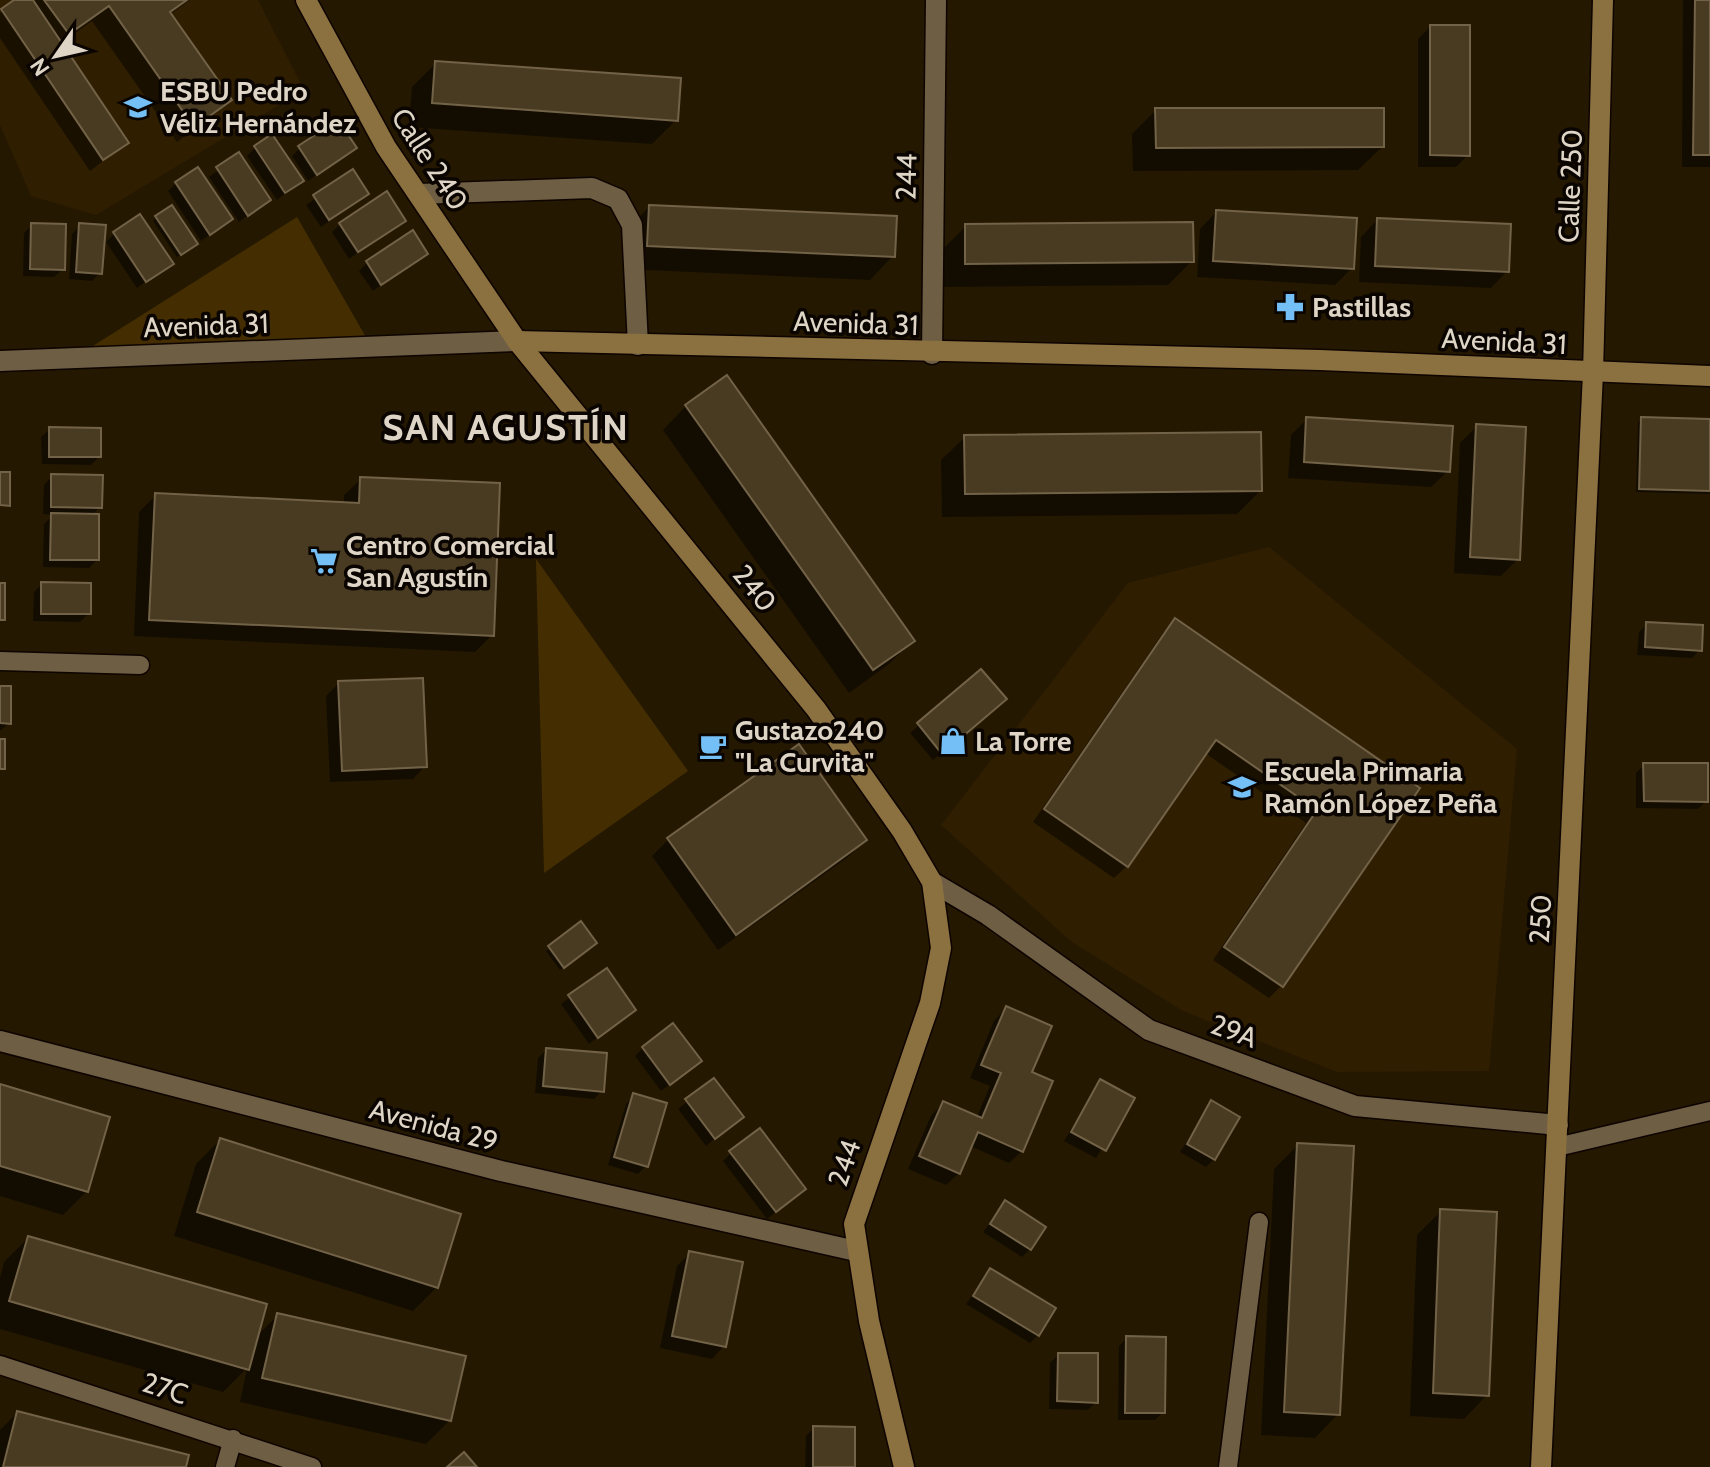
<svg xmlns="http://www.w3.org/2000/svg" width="1710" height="1467" viewBox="0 0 1710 1467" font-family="Cabin,sans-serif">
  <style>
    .built { fill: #2f1e00 }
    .green { fill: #442e01 }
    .shadow { fill: #0007 }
    .building { fill: #493b21; stroke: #726247; stroke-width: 2 }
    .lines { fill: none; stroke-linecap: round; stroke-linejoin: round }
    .lane-casing { stroke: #0e0400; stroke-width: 21 }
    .street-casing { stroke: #0e0400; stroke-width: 23 }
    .secondary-casing { stroke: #0e0400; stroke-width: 23 }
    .lane { stroke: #6e5e43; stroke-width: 18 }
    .street { stroke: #6e5e43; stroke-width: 20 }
    .secondary { stroke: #8b7140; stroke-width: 20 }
    .labels { text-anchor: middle; stroke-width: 7; stroke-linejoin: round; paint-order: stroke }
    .poi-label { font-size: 28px; font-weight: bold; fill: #ded5c6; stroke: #0a0500; text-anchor: start }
    .street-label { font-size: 28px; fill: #ded5c6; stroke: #0a0500 }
    .district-label { font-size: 36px; font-weight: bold; letter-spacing: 2px; fill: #ded5c6; stroke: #0a0500 }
  </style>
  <rect width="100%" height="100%" fill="#251801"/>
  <g class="built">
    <polygon points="0,0 258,0 304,90 96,215 31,196 0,125"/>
    <polygon points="1269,547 1517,749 1489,1071 1337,1072 1183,1011 1072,942 941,825 1128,583"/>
  </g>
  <g class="green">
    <polygon points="297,217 367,339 77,356"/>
    <polygon points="536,559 688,771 544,873"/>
  </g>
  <g class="shadow">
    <polygon points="17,0 190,0 169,15 229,100 177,142 92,21 60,44 126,143 90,171 0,38 0,13"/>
    <polygon points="1683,0 1710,0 1710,167 1682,167"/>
    <polygon points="1430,27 1468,155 1456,167 1418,167 1418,39"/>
    <polygon points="436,63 676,120 652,144 409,127 412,87"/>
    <polygon points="1156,110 1382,147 1358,170 1133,171 1132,134"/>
    <polygon points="255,148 301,181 277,200 247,156"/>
    <polygon points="300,148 354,148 308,181 292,156"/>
    <polygon points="239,155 268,200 239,222 209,177"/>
    <polygon points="352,172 367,194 321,227 306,205"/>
    <polygon points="176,183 231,219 201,241 168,191"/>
    <polygon points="649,207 893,256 870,280 624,269 626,231"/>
    <polygon points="1216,212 1352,268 1335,285 1197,277 1200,229"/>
    <polygon points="156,217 192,247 177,257 153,221"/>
    <polygon points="403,220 349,259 332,232 340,224"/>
    <polygon points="1377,220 1507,271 1491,288 1359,282 1361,237"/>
    <polygon points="32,225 63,269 54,277 23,276 24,233"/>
    <polygon points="80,226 100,273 92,281 69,279 72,234"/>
    <polygon points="966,226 1192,261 1168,285 942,287 942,250"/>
    <polygon points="114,234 171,264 137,288 106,242"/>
    <polygon points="426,253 373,291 359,271 367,263"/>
    <polygon points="686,406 912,641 889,664 849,693 663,430"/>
    <polygon points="1307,419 1448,471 1431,487 1288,478 1291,435"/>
    <polygon points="1642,419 1710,421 1710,494 1636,492 1638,422"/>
    <polygon points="1477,426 1518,559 1501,576 1454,573 1460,443"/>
    <polygon points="50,429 99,457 91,465 42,464 41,437"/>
    <polygon points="965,437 1260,491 1237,514 942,517 941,460"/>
    <polygon points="52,476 100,507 91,516 97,560 89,568 43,567 44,524 53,515 43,514 44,485"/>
    <polygon points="361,479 492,635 475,652 134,636 139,512 155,496 344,504 344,495"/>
    <polygon points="42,584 88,614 80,622 33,621 34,592"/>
    <polygon points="1175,621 1417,789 1281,986 1269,998 1213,960 1306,823 1205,753 1127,866 1114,878 1033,822 1163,633"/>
    <polygon points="1647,624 1700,650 1692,658 1637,655 1639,632"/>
    <polygon points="981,671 996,707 933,760 910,733"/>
    <polygon points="339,683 425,766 413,779 330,782 326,696"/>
    <polygon points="0,688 9,723 0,731"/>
    <polygon points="798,747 865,840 848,857 718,950 652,856 668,840"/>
    <polygon points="1644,765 1706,801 1698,809 1636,808 1636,773"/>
    <polygon points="580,924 591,946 560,970 546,951"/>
    <polygon points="606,970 634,1010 589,1044 561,1004"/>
    <polygon points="1006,1008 1030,1073 1022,1151 1009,1163 970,1146 959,1173 946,1185 908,1169 931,1116 943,1103 977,1117 990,1086 970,1078 994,1021"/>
    <polygon points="643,1048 691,1068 661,1091 635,1056"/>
    <polygon points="546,1050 602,1091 594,1099 535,1093 538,1058"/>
    <polygon points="714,1080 741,1117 706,1146 678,1109"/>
    <polygon points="1100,1082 1132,1099 1096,1158 1064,1141"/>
    <polygon points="0,1086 87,1191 63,1215 0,1196"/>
    <polygon points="634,1096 646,1166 638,1174 608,1165 626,1104"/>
    <polygon points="1212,1103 1214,1159 1206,1167 1180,1152"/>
    <polygon points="220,1140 437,1287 413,1311 174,1236 196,1164"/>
    <polygon points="1298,1145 1338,1414 1315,1438 1261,1435 1274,1169"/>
    <polygon points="731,1153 795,1197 767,1219 723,1161"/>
    <polygon points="1005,1203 1030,1249 1022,1257 983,1232"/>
    <polygon points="1441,1211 1487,1395 1464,1419 1410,1416 1417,1235"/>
    <polygon points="28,1238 255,1338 278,1315 450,1420 426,1444 240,1402 247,1368 223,1392 0,1329 0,1278 4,1262"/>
    <polygon points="690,1253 724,1346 712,1359 660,1348 677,1266"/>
    <polygon points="990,1271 1038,1335 1030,1343 966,1304"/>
    <polygon points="1127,1338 1163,1412 1155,1420 1118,1420 1119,1346"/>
    <polygon points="1058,1355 1096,1402 1088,1410 1049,1409 1050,1363"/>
    <polygon points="17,1413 184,1467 0,1467 0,1430"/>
    <polygon points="814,1428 853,1467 805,1467 806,1436"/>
  </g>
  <g class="building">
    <polygon points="14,0 33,0 129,143 103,160 1,9"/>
    <polygon points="44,0 187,0 170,12 232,100 194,127 109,6 69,34"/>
    <polygon points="1695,0 1710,0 1710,155 1693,155"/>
    <polygon points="1430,25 1470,25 1470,156 1430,155"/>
    <polygon points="435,61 681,78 678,121 432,103"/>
    <polygon points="1155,108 1384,108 1384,147 1156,148"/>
    <polygon points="338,120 357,148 317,175 298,146"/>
    <polygon points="272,134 304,181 285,193 254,146"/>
    <polygon points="239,152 271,200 248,216 216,167"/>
    <polygon points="198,167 233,219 210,235 175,182"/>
    <polygon points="353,169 369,194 329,220 313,195"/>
    <polygon points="387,191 406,221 358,252 339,223"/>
    <polygon points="172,205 198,244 181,255 155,216"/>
    <polygon points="649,205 897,216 895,257 647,246"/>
    <polygon points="1216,210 1357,218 1354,269 1213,261"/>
    <polygon points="140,214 174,264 146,282 113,232"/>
    <polygon points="1377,218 1511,224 1509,272 1375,266"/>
    <polygon points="1193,222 1194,262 965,264 965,224"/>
    <polygon points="31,223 66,224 65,270 30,269"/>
    <polygon points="79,223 106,225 102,274 76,272"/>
    <polygon points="413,230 428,254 381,285 366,261"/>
    <polygon points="727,375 915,641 873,670 685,405"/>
    <polygon points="1306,417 1453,426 1450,472 1304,462"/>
    <polygon points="1641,417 1710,419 1710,491 1639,489"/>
    <polygon points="1476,424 1526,427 1520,560 1470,557"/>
    <polygon points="49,427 101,428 101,457 49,457"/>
    <polygon points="1261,432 1262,491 965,494 964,435"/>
    <polygon points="0,472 10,472 10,506 0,505"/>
    <polygon points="51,474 103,475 102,508 51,507"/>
    <polygon points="360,477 500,483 494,636 149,620 155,493 359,503"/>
    <polygon points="51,513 99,514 99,560 50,560"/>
    <polygon points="41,582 91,583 91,614 41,614"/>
    <rect x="0" y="583" width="5" height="37"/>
    <polygon points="1175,618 1420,788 1283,987 1224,947 1317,810 1216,740 1128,867 1044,809"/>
    <polygon points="1646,622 1703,625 1702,651 1645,647"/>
    <polygon points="981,669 1007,699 942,754 917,723"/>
    <polygon points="423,678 427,767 342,771 338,681"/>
    <polygon points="0,686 11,686 11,724 0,723"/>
    <rect x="0" y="739" width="5" height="30"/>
    <polygon points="799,744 867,840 736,935 667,838"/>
    <polygon points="1643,763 1708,763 1708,802 1644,801"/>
    <polygon points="581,921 597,943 564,968 548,946"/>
    <polygon points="607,968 636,1010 598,1038 568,995"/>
    <polygon points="1006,1006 1052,1026 1032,1072 1053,1081 1023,1152 978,1132 960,1174 919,1156 943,1101 982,1118 1001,1073 981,1065"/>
    <polygon points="673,1023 702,1061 670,1085 642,1047"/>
    <polygon points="546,1048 607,1053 604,1092 543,1086"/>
    <polygon points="714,1078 744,1117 715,1139 685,1099"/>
    <polygon points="1100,1079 1135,1098 1106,1151 1071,1132"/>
    <polygon points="0,1084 110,1117 88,1192 0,1166"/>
    <polygon points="633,1093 667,1103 648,1167 614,1157"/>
    <polygon points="1211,1100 1240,1117 1215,1160 1187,1144"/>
    <polygon points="760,1128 806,1189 776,1212 729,1151"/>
    <polygon points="220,1138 461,1214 438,1288 197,1212"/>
    <polygon points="1297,1143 1354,1146 1340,1415 1284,1412"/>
    <polygon points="1005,1200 1046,1227 1031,1250 990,1224"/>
    <polygon points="1440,1209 1497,1212 1489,1396 1433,1393"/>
    <polygon points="28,1236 267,1304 249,1370 9,1301"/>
    <polygon points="689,1251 743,1262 726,1347 672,1336"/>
    <polygon points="990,1268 1056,1308 1039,1336 973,1296"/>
    <polygon points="277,1313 466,1356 451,1421 262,1378"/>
    <polygon points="1126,1336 1166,1337 1165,1413 1125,1413"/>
    <polygon points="1058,1353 1098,1353 1098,1403 1057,1401"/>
    <polygon points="17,1411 189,1455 186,1467 3,1467"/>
    <polygon points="813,1426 855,1427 855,1467 813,1467"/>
    <polygon points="464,1452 477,1467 447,1467"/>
  </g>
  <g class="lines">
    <g class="lane-casing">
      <g id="lane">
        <polyline points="0,661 140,665"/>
        <polyline points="1557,1147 1710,1111"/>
        <polyline points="0,1365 312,1467"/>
        <polyline points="225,1467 233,1439"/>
        <polyline points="1228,1467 1259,1222"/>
      </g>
    </g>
    <g class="street-casing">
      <g id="street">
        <polyline points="418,194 592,188 618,199 632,225 638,345"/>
        <polyline points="932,354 936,0"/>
        <polyline points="0,361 517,341"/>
        <polyline points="932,882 988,915 1149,1030 1355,1106 1558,1125"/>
        <polyline points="0,1041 501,1171 856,1251"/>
      </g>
    </g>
    <g class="secondary-casing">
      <g id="secondary">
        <polyline points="306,0 386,147 517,341 816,709 902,831 932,882 941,948 930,1003 854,1224 869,1321 904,1467"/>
        <polyline points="517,341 1320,360 1710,376"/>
        <polyline points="1541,1467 1593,373 1603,0"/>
      </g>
    </g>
    <use href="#lane" class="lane"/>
    <use href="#street" class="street"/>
    <use href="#secondary" class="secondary"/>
  </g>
  <defs>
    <g id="school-bare" transform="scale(2.16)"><path d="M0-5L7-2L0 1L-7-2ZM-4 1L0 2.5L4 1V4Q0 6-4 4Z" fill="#74c0f6" stroke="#0a0500" stroke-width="2.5" paint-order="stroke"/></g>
    <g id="pharmacy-bare" transform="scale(2.16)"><path d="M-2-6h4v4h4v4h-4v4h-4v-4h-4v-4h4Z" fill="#74c0f6" stroke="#0a0500" stroke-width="2.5" paint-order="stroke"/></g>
    <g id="supermarket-bare" transform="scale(2.16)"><path d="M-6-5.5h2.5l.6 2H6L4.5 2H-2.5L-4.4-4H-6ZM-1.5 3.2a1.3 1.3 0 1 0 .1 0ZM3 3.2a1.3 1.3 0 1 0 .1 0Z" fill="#74c0f6" stroke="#0a0500" stroke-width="2.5" paint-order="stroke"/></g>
    <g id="shop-bare" transform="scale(2.16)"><path d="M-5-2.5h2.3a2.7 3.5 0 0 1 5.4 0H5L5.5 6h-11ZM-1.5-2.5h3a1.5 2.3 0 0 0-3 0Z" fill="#74c0f6" stroke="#0a0500" stroke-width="2.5" paint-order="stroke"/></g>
    <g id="cafe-bare" transform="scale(2.16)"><path d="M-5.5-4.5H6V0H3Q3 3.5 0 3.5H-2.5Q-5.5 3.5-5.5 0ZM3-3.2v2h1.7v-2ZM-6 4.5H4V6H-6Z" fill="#74c0f6" stroke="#0a0500" stroke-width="2.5" paint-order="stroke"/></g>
  </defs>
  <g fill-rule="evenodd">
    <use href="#school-bare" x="138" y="107"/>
    <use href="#pharmacy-bare" x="1290" y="307"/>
    <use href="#supermarket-bare" x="324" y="561"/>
    <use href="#shop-bare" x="953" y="741"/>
    <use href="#cafe-bare" x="713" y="746"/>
    <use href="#school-bare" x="1242" y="787"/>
  </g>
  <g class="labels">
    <g class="poi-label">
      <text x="160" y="101">ESBU Pedro<tspan x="160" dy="32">Véliz Hernández</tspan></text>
      <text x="1312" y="317">Pastillas</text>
      <text x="346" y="555">Centro Comercial<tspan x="346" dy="32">San Agustín</tspan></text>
      <text x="735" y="740">Gustazo240<tspan x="735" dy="32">"La Curvita"</tspan></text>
      <text x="975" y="751">La Torre</text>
      <text x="1264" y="781">Escuela Primaria<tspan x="1264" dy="32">Ramón López Peña</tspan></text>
    </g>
    <g class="street-label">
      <text transform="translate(430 159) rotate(57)" y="10">Calle 240</text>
      <text transform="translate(906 177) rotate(-89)" y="10">244</text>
      <text transform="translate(1570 186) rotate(-88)" y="10">Calle 250</text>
      <text transform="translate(856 323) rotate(2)" y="10">Avenida 31</text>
      <text transform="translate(206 325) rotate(-2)" y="10">Avenida 31</text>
      <text transform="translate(1504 341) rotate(3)" y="10">Avenida 31</text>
      <text transform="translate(755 588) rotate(51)" y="10">240</text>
      <text transform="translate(1540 919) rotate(-87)" y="10">250</text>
      <text transform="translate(1234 1031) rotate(20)" y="10">29A</text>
      <text transform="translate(434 1125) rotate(15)" y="10">Avenida 29</text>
      <text transform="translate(844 1163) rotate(-71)" y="10">244</text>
      <text transform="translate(165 1388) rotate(18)" y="10">27C</text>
    </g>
    <g class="district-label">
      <text x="506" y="440">SAN AGUSTÍN</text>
    </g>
  </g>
  <g transform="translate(56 56) rotate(236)" stroke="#0a0500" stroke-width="6" paint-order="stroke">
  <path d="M0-6L14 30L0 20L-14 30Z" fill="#ded5c6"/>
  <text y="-12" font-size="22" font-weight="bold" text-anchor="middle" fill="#ded5c6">N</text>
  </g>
</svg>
